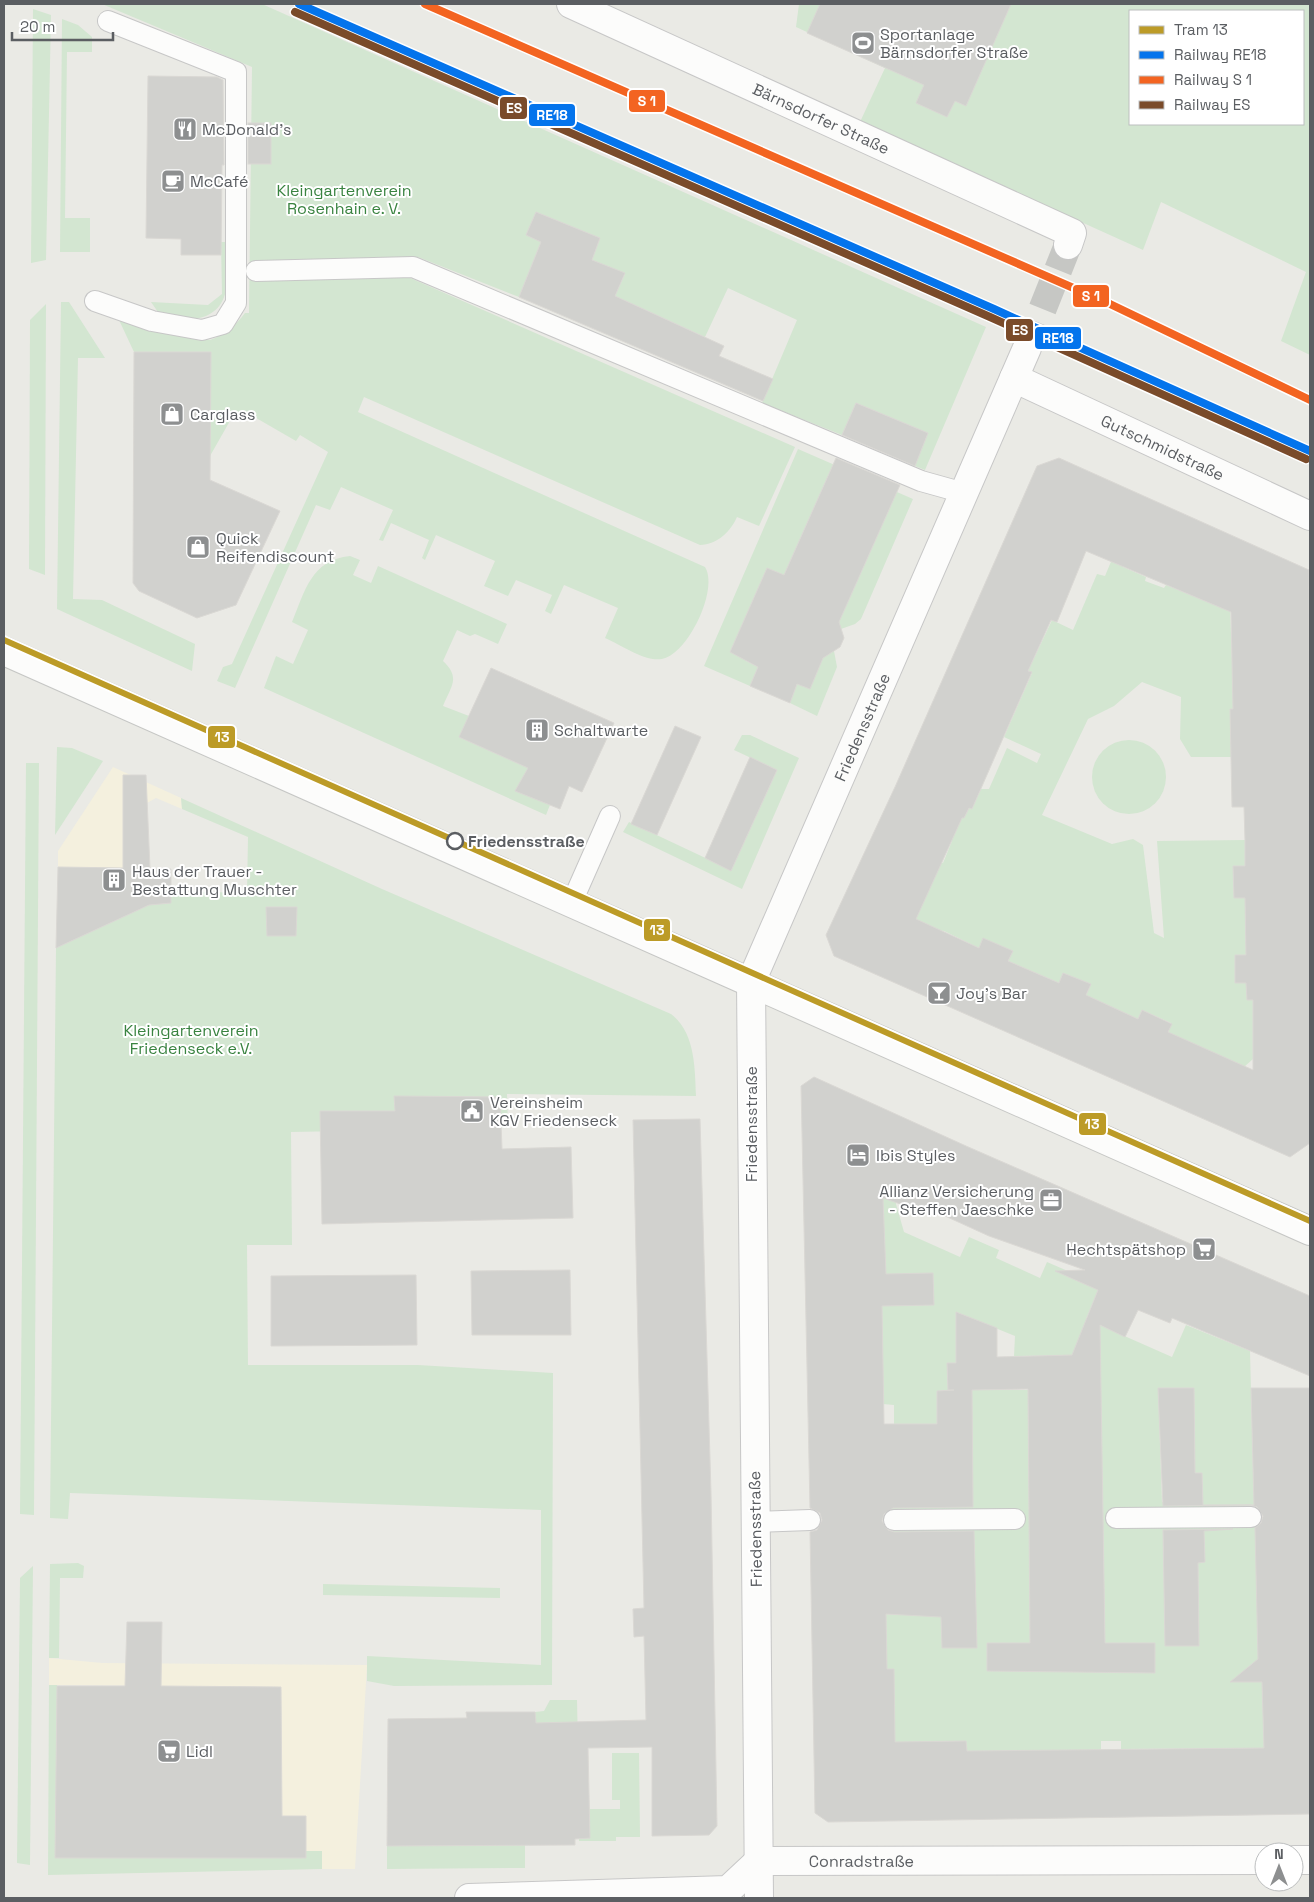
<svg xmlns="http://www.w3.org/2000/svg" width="1314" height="1902" viewBox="0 0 1314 1902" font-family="'Space Grotesk',sans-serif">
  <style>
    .commercial { fill: #f4f0de }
    .green { fill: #d3e6d1; fill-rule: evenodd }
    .building { fill: #d1d1ce; stroke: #dad8d4; fill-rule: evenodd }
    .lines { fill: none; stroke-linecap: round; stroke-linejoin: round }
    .minor-tunnel { stroke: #c6c7c4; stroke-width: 28; stroke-dasharray: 28 14; stroke-linecap: butt }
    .service-casing { stroke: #c7c7c7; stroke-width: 22 }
    .minor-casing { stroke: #c7c7c7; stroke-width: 30 }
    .secondary-casing { stroke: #c6c7c5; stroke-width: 30 }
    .service { stroke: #fcfcfb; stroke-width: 20 }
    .minor { stroke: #fcfcfb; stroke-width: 28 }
    .secondary { stroke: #fcfcfb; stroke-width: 28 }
    .rail-1-casing { stroke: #fff; stroke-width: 11 }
    .rail-2-casing { stroke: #fff; stroke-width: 11 }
    .rail-3-casing { stroke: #fff; stroke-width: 11 }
    .rail-1 { stroke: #0474ec; stroke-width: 8 }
    .rail-2 { stroke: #f36421; stroke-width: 8 }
    .rail-3 { stroke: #7a4b2a; stroke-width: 8 }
    .tram-1-casing { stroke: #fff; stroke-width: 10 }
    .tram-1 { stroke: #bc9b27; stroke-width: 6 }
    .stop-dot { fill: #fff; stroke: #5b5e62; stroke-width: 2.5 }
    .labels { text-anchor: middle; stroke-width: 4; stroke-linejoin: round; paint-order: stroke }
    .poi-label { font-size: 16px; fill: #5b5e62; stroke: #fff; text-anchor: start }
    .street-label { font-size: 16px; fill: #5b5e62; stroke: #fff }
    .park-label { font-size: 16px; fill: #398340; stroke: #fff }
    .stop-label { font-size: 16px; font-weight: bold; fill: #5b5e62; stroke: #fff; text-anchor: start }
    .line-badge { stroke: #fff; stroke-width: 2 }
    .badge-label { font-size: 14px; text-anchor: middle; font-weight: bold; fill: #fff }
  </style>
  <rect width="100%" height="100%" fill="#eaeae5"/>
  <g class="commercial">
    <polygon points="113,767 181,798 182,809 156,798 147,803 123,868 58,867 58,851"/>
    <polygon points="49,1658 102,1663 367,1665 355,1869 322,1869 322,1851 306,1851 306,1816 282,1816 281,1687 49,1685"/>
  </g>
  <g class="green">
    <path d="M102,4H262L986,327L925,470L915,466L928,433L856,403L842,435L762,403L797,320L728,288L705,337L615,296L625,274L592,260L600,238L536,212L526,235L541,242L519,297L418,257L408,277L795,447L759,526L737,517C731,531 717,545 700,545L364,397L358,412L705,567C719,589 688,654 662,659C645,662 621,645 605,638L618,608L564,585L551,614L545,611L552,595L516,580L508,596L484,586L495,561L436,535L425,560L422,558L429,540L391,523L383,541L379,540L393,510L341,487L330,510L316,505L235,688L217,681L223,667L232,664L328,452L300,435L296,441L249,414L235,412L210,456L211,353L134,352L119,320L210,340C226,334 235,326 245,313H249L252,67Z"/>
    <path d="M799,4H1310V355L1281,341L1306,272L1161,202L1143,250L860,122L885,68L796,27ZM1130,11H1303V124H1130Z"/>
    <polygon points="33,9 51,15 46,260 31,263"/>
    <polygon points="62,19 78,25 92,37 92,52 67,52 65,218 90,218 90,252 60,252"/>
    <path d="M221,242H226C227,269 235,306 203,317C191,321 172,316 160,315L151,302L208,305L222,294Z"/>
    <polygon points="61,302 69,302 105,358 78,358 73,599 102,600 195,644 192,671 57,609"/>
    <polygon points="46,304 45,575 29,569 30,320"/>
    <polygon points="798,449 913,499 861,619 855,624 841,629 836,627 829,474 746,661 758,667 750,686 704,666"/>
    <polygon points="1115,552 1127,557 1123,567 1146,577 1145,581 1164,588 1166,585 1217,606 1230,605 1232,663 1244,757 1191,757 1180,739 1181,697 1142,682 1114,706 1088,719 1042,815 1112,844 1133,839 1143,845 1154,933 1164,938 1157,841 1245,840 1245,868 1233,869 1234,898 1245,898 1246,955 1235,955 1235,983 1246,983 1247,1000 1253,1000 1253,1059 1244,1067 1168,1033 1171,1023 1142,1010 1138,1019 1086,996 1091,984 1063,973 1059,983 1008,961 1013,951 979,948 944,931 916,927 914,906 941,862 943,863 952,841 949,839 959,817 964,818 969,808 972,809 981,789 989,789 1007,748 1037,763 1041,754 1004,737 1032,673 1028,671 1052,620 1073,630 1097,574 1105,576"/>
    <path d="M350,556L360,560L353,575L371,583L378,566L507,624L498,644L475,634L470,636L457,630L443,661C461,678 451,686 443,706L469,716L559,782L546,815L264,688L276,656L293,664L308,630L292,622C305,591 311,560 350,556Z"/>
    <polygon points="827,648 834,651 837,667 817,716 790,703 797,684"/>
    <polygon points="742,735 750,735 799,758 742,889 623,832 629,822 731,870 777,770 734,750"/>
    <circle cx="1129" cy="777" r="37"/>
    <polygon points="57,747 72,748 103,761 55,835"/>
    <polygon points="26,763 39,763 34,1515 20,1514"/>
    <path d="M181,798L382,889L671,1014C695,1032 695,1068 696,1096L507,1094L508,1128L291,1132L292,1245H247L248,1365H418L553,1373L552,1685L394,1686L367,1681V1656L541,1665V1510L70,1493L68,1519L50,1518L56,948L149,905L171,903V891L247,893L248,837L182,809Z"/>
    <path d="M900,1187L896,1204L904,1232L960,1257L969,1237L999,1250L996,1258L1040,1278L1047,1262L1100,1285L1086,1319L1172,1357L1186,1325L1250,1351L1253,1472L1259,1505H1251V1527H1260L1256,1563L1259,1663H1253L1248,1667L1249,1677L1251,1682H1262L1264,1748L1121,1749V1741H1101V1750L967,1752L966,1741H936L877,1753L887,1669L886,1614L896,1615V1594L884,1531H894L893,1511H884L894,1455V1405L883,1404L882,1306L934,1305L933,1273L880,1275L868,1207ZM956,1312L1015,1336L1014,1356L1100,1355L1105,1643H1155V1673L987,1670V1643H1030L1028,1390H972L938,1472L937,1391L948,1390L947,1363H956ZM1158,1388H1194L1195,1473H1202L1203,1502H1162ZM1204,1533L1205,1562L1198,1563L1199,1645L1165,1646L1163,1534ZM940,1566L976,1648H942Z"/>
    <polygon points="78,1563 84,1566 83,1578 60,1578 59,1658 49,1658 50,1564"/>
    <polygon points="33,1566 30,1865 17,1863 20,1578"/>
    <polygon points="323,1584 500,1588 500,1598 323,1595"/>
    <polygon points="49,1685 57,1685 56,1857 306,1858 306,1851 322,1851 322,1869 48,1875"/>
    <polygon points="550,1700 577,1700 578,1748 536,1749 535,1712 544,1711"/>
    <polygon points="612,1753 639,1753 640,1837 616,1837 616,1841 579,1841 579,1839 590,1838 589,1809 620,1809 620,1800 612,1800"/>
    <polygon points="525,1845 525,1868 387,1869 387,1846"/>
  </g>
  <g class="building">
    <polygon points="820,4 1011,4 966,106 955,101 947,117 916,103 924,85 807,33"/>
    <polygon points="148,76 217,77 223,80 224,165 222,165 221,255 181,255 181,239 146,238"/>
    <rect x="248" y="123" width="23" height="41"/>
    <polygon points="536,212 600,238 592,260 625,273 615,296 724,346 719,356 773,379 763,401 519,297 541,242 526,235"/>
    <polygon points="134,352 211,352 210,480 280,511 236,605 197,618 139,591 133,583"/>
    <polygon points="856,403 928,433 915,466 842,435"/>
    <polygon points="836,458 900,485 839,622 844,638 840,647 823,658 810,689 797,684 790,703 750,686 758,667 730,652 767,568 784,575"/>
    <path d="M1059,458L1309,570L1310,1143L1290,1157L834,956L826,935L895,787L1037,466ZM1086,551L1231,612L1233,709H1230L1232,807H1244L1245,840V866H1233L1234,898H1245L1246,955H1235V983H1246L1247,1000H1253V1070L1168,1032L1172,1024L1142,1010L1138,1019L1086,995L1091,984L1063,973L1059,983L1008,961L1013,951L983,938L979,948L916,919L962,818H964L969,808L972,809L1032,672L1028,671L1051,620L1057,622Z"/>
    <polygon points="491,668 614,723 582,792 569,786 560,809 515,791 528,768 459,737"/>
    <polygon points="675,726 701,737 657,835 631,824"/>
    <polygon points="750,757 777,770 731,871 705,858"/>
    <polygon points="123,775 146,775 150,869 171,869 171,903 149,905 56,948 58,867 123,868"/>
    <polygon points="266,907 297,907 296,936 267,936"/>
    <path d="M814,1077L966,1146L1310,1296V1376L1172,1318L1170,1323L1138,1310L1125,1337L1100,1325L1105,1643H1155V1673L987,1671V1643H1030L1028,1389L972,1390L973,1507L893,1508L884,1514L882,1521L888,1530L894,1532L974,1531L977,1648H942L941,1617L886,1614L887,1669H894L895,1742L966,1741L967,1751L1264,1748L1262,1682H1230L1258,1659L1255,1528L1261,1523L1263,1516L1257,1507L1251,1505H1254L1251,1388H1310V1814L828,1822L815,1813L810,1532L817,1530L822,1520L820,1513L810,1508L801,1086ZM883,1198L932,1215V1210L989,1236L1085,1270L1055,1271L1098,1290L1072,1355L997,1357V1328L956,1312V1363H947L948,1390H954L937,1391V1424H884L882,1306L934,1305L933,1273L886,1274Z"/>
    <polygon points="394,1096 500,1097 502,1149 571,1147 573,1218 322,1224 320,1111 395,1111"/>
    <polygon points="700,1119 711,1493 717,1826 709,1835 652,1836 652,1747 588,1748 590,1838 575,1839 575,1845 387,1846 388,1719 467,1718 466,1712 535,1712 536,1723 646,1720 644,1636 634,1637 633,1609 644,1608 633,1120"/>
    <polygon points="570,1270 571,1335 472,1335 471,1271"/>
    <polygon points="416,1275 417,1345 271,1346 271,1276"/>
    <polygon points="1158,1388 1194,1388 1195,1473 1202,1473 1203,1505 1251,1505 1163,1506"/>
    <polygon points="1233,1529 1204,1531 1205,1562 1198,1563 1199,1646 1165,1646 1163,1530"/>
    <polygon points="127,1622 162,1622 161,1686 281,1687 282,1816 306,1816 306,1858 55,1858 57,1686 125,1686"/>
  </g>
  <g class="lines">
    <polyline class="minor-tunnel" points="1027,348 1068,245"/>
    <g class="service-casing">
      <g id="service">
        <polyline points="256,271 413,267 921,481 964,493"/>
        <polyline points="95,301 152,321 202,330 223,324 236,303 236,72 108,21"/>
        <polyline points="572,902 610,816"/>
        <polyline points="1116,1518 1251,1517"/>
        <polyline points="894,1520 1015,1519"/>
        <polyline points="755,1522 810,1520"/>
      </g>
    </g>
    <g class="minor-casing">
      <g id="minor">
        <path id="s1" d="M571,4L1072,233L1068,245"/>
        <path id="s2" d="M1014,378L1310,516"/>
        <polyline points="1294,1860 1310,1860"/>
        <path id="s3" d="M469,1898L728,1890L759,1861L1264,1860"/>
        <path id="s4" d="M759,1898L751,982L1027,348"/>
      </g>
    </g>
    <g class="secondary-casing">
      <polyline id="secondary" points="4,651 1310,1231"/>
    </g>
    <use href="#service" class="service"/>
    <use href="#minor" class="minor"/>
    <use href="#secondary" class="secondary"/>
    <g class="rail-1-casing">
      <polyline id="rail-1" points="299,4 994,309 1310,451"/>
    </g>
    <g class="rail-2-casing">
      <polyline id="rail-2" points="425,4 1110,304 1310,400"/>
    </g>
    <g class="rail-3-casing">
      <polyline id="rail-3" points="295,12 990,317 1306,459"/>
    </g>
    <use href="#rail-1" class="rail-1"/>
    <use href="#rail-2" class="rail-2"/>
    <use href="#rail-3" class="rail-3"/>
    <g class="tram-1-casing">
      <polyline id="tram-1" points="4,640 1310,1221"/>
    </g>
    <use href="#tram-1" class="tram-1"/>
  </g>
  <defs>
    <g id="stadium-square" transform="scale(1.25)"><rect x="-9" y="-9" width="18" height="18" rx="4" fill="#8d8f90" stroke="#fff"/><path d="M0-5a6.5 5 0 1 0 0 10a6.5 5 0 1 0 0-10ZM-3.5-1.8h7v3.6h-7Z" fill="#fff"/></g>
    <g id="restaurant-square" transform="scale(1.25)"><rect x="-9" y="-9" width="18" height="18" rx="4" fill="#8d8f90" stroke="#fff"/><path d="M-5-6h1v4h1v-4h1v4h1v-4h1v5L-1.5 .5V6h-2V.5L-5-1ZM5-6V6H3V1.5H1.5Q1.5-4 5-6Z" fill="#fff"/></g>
    <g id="cafe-square" transform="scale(1.25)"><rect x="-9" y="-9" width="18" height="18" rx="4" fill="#8d8f90" stroke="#fff"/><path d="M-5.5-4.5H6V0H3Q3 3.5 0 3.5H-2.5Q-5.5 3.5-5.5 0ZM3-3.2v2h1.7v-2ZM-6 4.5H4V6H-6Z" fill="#fff"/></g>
    <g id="shop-square" transform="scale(1.25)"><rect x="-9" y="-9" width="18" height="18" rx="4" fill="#8d8f90" stroke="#fff"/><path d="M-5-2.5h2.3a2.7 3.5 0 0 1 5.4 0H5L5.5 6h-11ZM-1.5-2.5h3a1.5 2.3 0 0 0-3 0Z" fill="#fff"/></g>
    <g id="building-square" transform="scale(1.25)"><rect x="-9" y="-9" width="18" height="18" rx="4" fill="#8d8f90" stroke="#fff"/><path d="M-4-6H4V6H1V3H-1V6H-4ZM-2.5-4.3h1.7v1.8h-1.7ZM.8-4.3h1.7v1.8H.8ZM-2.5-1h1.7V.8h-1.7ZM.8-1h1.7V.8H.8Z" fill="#fff"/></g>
    <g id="bar-square" transform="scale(1.25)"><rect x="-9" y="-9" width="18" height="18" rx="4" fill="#8d8f90" stroke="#fff"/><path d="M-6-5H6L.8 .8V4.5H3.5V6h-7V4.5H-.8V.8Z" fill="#fff"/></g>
    <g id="civic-square" transform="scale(1.25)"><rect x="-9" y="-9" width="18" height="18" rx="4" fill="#8d8f90" stroke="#fff"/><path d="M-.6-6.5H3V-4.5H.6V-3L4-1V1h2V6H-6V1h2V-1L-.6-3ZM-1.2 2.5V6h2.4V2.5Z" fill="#fff"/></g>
    <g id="hotel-square" transform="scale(1.25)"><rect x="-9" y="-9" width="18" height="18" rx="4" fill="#8d8f90" stroke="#fff"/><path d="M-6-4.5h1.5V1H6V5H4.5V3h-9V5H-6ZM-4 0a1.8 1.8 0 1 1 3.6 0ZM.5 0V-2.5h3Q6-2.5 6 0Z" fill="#fff"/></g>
    <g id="office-square" transform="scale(1.25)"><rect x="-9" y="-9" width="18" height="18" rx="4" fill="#8d8f90" stroke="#fff"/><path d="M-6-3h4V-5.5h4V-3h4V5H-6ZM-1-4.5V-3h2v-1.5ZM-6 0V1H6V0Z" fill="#fff"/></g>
    <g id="supermarket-square" transform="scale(1.25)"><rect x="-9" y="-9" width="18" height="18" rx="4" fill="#8d8f90" stroke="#fff"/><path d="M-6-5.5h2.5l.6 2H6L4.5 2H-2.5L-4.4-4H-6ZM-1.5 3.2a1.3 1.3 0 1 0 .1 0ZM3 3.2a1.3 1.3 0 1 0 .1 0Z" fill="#fff"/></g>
  </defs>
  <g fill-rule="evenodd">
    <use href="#stadium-square" x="863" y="43"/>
    <use href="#restaurant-square" x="185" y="129"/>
    <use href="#cafe-square" x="173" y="181"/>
    <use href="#shop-square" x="172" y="414"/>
    <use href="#shop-square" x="198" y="547"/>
    <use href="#building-square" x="537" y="730"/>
    <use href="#building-square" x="114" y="880"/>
    <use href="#bar-square" x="939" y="993"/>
    <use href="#civic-square" x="472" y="1111"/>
    <use href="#hotel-square" x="858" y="1155"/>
    <use href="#office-square" x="1051" y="1200"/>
    <use href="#supermarket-square" x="1204" y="1249"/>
    <use href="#supermarket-square" x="169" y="1751"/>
  </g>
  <circle class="stop-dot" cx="455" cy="841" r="8"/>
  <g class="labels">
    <g class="poi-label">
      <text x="880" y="40">Sportanlage<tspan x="880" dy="18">Bärnsdorfer Straße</tspan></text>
      <text x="202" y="135">McDonald's</text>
      <text x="190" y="187">McCafé</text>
      <text x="190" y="420">Carglass</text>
      <text x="216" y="544">Quick<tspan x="216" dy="18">Reifendiscount</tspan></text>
      <text x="554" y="736">Schaltwarte</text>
      <text x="132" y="877">Haus der Trauer -<tspan x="132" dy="18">Bestattung Muschter</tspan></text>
      <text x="956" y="999">Joy's Bar</text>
      <text x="490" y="1108">Vereinsheim<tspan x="490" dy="18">KGV Friedenseck</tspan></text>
      <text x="876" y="1161">Ibis Styles</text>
      <text x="1034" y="1197" text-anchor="end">Allianz Versicherung<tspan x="1034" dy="18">- Steffen Jaeschke</tspan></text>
      <text x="1186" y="1255" text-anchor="end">Hechtspätshop</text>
      <text x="186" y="1757">Lidl</text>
    </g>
    <g class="street-label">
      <text dy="6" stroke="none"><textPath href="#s1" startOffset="275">Bärnsdorfer Straße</textPath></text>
      <text dy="6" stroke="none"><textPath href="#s2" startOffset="164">Gutschmidstraße</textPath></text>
      <text dy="6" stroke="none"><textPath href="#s4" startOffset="1194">Friedensstraße</textPath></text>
      <text transform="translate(751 1124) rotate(-90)" y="6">Friedensstraße</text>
      <text transform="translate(755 1529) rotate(-91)" y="6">Friedensstraße</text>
      <text dy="6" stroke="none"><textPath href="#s3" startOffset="404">Conradstraße</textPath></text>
    </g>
    <g class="park-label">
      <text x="344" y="196">Kleingartenverein<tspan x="344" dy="18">Rosenhain e. V.</tspan></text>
      <text x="191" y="1036">Kleingartenverein<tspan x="191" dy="18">Friedenseck e.V.</tspan></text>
    </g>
    <g class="stop-label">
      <text x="468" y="847">Friedensstraße</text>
    </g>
  </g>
  <g class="line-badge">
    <rect x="628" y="89" width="38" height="24" rx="5" fill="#f36421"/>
    <rect x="499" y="96" width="29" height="24" rx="5" fill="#7a4b2a"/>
    <rect x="528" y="103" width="48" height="24" rx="5" fill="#0474ec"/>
    <rect x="1072" y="284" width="38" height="24" rx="5" fill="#f36421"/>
    <rect x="1005" y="318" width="29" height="24" rx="5" fill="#7a4b2a"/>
    <rect x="1034" y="326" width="48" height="24" rx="5" fill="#0474ec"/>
    <rect x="207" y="725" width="29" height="24" rx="5" fill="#bc9b27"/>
    <rect x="643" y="918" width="28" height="24" rx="5" fill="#bc9b27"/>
    <rect x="1078" y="1112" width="29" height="24" rx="5" fill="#bc9b27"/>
  </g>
  <g class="badge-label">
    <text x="647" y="106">S 1</text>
    <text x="514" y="113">ES</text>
    <text x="552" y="120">RE18</text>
    <text x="1091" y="301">S 1</text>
    <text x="1020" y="335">ES</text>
    <text x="1058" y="343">RE18</text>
    <text x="222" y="742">13</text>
    <text x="657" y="935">13</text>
    <text x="1092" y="1129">13</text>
  </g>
  <rect width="1314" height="1902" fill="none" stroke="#5b5e62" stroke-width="10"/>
  <rect x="1129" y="10" width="175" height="115" fill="#ffffff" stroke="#bdbfc0"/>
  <rect x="1139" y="26" width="25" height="8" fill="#bc9b27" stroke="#bdbfc0"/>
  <text x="1174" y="35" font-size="15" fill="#5b5e62">Tram 13</text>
  <rect x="1139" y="51" width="25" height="8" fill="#0474ec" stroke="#bdbfc0"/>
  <text x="1174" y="60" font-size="15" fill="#5b5e62">Railway RE18</text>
  <rect x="1139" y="76" width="25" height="8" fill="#f36421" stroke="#bdbfc0"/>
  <text x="1174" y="85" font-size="15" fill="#5b5e62">Railway S 1</text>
  <rect x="1139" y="101" width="25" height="8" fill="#7a4b2a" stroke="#bdbfc0"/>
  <text x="1174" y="110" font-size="15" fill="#5b5e62">Railway ES</text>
  <g transform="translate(1279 1867)"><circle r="24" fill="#ffffff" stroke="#bdbfc0"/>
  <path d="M0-4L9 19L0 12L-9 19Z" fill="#8d8f90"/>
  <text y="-8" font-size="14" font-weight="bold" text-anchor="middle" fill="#5b5e62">N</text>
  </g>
  <path d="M12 32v8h101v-8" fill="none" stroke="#5b5e62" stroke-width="2.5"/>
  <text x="20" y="32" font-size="15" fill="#5b5e62" stroke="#ffffff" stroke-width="4" paint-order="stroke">20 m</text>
</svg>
